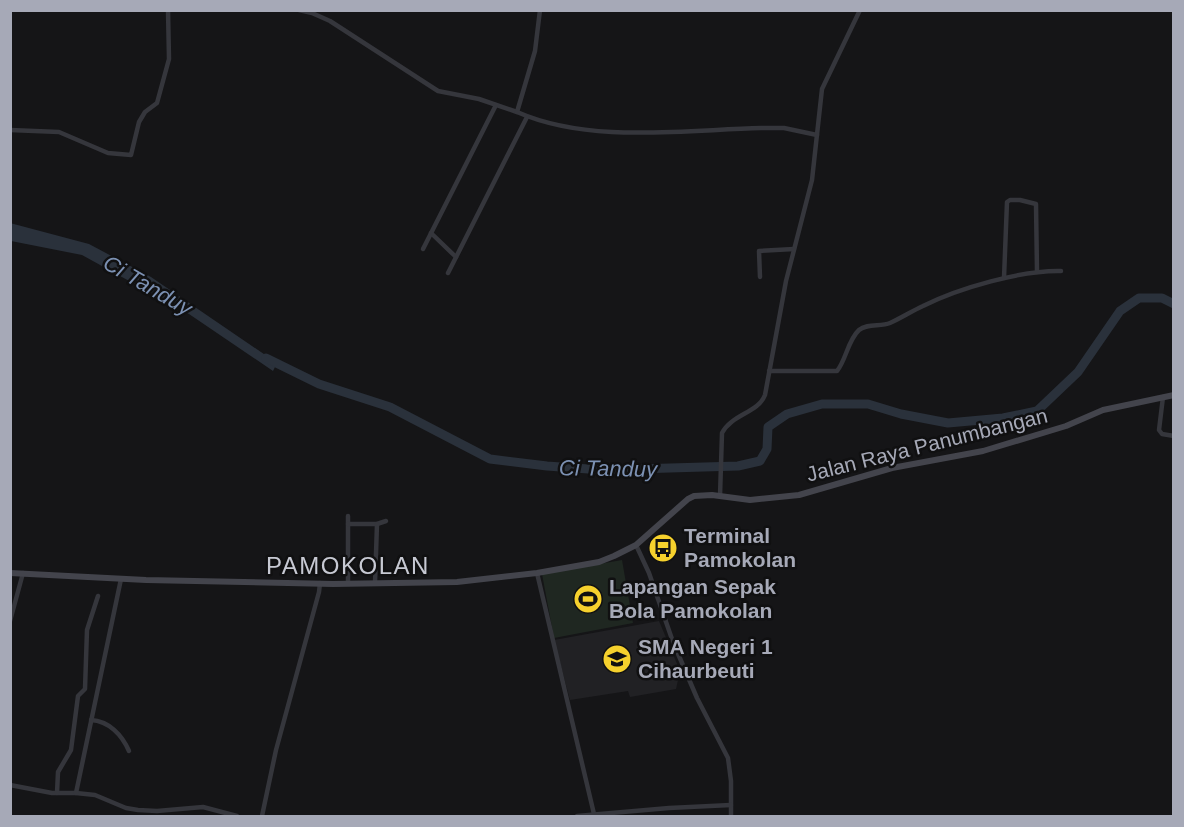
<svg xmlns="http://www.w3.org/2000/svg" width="1184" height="827" viewBox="0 0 1184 827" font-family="Arial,sans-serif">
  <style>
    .built { fill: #212124 }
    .green { fill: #1f2721 }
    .water { fill: #2a313b }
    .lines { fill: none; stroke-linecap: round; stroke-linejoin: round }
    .river { stroke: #2a313b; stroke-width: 9 }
    .street { stroke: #35363c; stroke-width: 4.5 }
    .secondary { stroke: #43444c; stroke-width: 6 }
    .labels { text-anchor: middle; stroke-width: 5; stroke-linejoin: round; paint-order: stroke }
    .street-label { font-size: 21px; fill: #a6a9b7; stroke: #101011 }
    .poi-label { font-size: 21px; font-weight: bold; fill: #a6a9b7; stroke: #101011; text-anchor: start }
    .water-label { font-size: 22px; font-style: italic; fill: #7c91b3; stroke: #101011 }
    .quarter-label { font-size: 24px; letter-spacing: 1.5px; fill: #c7c9d3; stroke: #101011 }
  </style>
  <rect width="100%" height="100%" fill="#151517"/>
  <polygon class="built" points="659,621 680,671 676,689 630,697 628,691 570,700 554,640"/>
  <polygon class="green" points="622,560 633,623 554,638 542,574"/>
  <polygon class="water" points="10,223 89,244 151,277 277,363 273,371 189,314 82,255 11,241"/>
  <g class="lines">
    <polyline class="river" points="266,358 319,384 390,407 490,459 547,466 602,470 738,466 760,461 767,449 768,427 787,414 822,404 868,404 901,414 948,423 1003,418 1037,411 1078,372 1120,311 1139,298 1162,298 1174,304"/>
    <g class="street">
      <polyline points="299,10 312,13 330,21 438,91 479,99 517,112"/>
      <path d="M540,10L535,51L517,112C590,144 683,130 761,128H784L817,135"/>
      <polyline points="10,130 59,132 108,153 131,155 139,122 145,112 157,103 169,59 168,10"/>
      <polyline points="431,233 456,257"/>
      <polyline points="423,249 496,105"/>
      <polyline points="448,273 527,117"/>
      <polyline points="760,277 759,251 794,249"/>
      <polyline points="1004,278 1007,202 1010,200 1020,200 1036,204 1037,272"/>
      <path d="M769,371H837C846,360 848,340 859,330C867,323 881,327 890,323C901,318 912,311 923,306C959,288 1022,270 1061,271"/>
      <polyline points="1163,397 1159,430 1162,434 1174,436"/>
      <path d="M720,496L722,433C732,414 758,413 765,395L786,281L812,180L822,89L860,10"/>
      <polyline points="348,516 348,583"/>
      <polyline points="348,524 377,524 386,521"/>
      <polyline points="636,545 649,573 673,642 697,698 728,758 731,781 731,816"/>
      <polyline points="537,573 594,814"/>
      <polyline points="375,583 377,524"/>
      <polyline points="10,621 23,573"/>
      <path d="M91,720C109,721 122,735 129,751"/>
      <polyline points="10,785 52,793 76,793 95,795 126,808 138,810 157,811 203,807 237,816"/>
      <polyline points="57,793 58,772 71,750 78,696 85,689 87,630 98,596"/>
      <polyline points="76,793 121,579"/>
      <polyline points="262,816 276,750 319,592 320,583"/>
      <polyline points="577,816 669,808 731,805"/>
    </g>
    <polyline class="secondary" points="10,573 146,580 333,584 457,582 537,573 599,562 614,556 636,545 688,499 694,496 712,495 750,500 799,495 892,468 983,451 1066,426 1103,410 1174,395"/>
  </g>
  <defs>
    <g id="bus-disc" transform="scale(1.5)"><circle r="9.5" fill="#f6d12d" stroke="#101011"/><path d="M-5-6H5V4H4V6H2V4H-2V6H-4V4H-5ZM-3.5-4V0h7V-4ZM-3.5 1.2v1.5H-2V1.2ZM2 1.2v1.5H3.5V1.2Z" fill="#111"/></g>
    <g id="stadium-disc" transform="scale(1.5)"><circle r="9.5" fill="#f6d12d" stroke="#101011"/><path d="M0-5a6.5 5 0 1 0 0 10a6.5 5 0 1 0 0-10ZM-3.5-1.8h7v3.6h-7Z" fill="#111"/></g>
    <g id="school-disc" transform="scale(1.5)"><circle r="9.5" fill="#f6d12d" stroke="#101011"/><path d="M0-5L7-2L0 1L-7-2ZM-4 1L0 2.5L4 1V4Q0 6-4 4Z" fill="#111"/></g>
  </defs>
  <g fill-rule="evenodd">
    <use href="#bus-disc" x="663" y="548"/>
    <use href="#stadium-disc" x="588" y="599"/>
    <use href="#school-disc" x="617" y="659"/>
  </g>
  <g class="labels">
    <g class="street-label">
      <text transform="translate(927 445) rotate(-14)" y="7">Jalan Raya Panumbangan</text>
    </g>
    <g class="poi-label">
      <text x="684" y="543">Terminal<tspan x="684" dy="24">Pamokolan</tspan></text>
      <text x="609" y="594">Lapangan Sepak<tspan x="609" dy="24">Bola Pamokolan</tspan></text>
      <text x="638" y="654">SMA Negeri 1<tspan x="638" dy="24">Cihaurbeuti</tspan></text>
    </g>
    <g class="water-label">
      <text transform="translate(148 285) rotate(30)" y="8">Ci Tanduy</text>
      <text transform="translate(608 468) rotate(1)" y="8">Ci Tanduy</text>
    </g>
    <g class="quarter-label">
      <text x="348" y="574">PAMOKOLAN</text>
    </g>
  </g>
  <rect width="1184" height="827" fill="none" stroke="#a6a9b7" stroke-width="24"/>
</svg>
